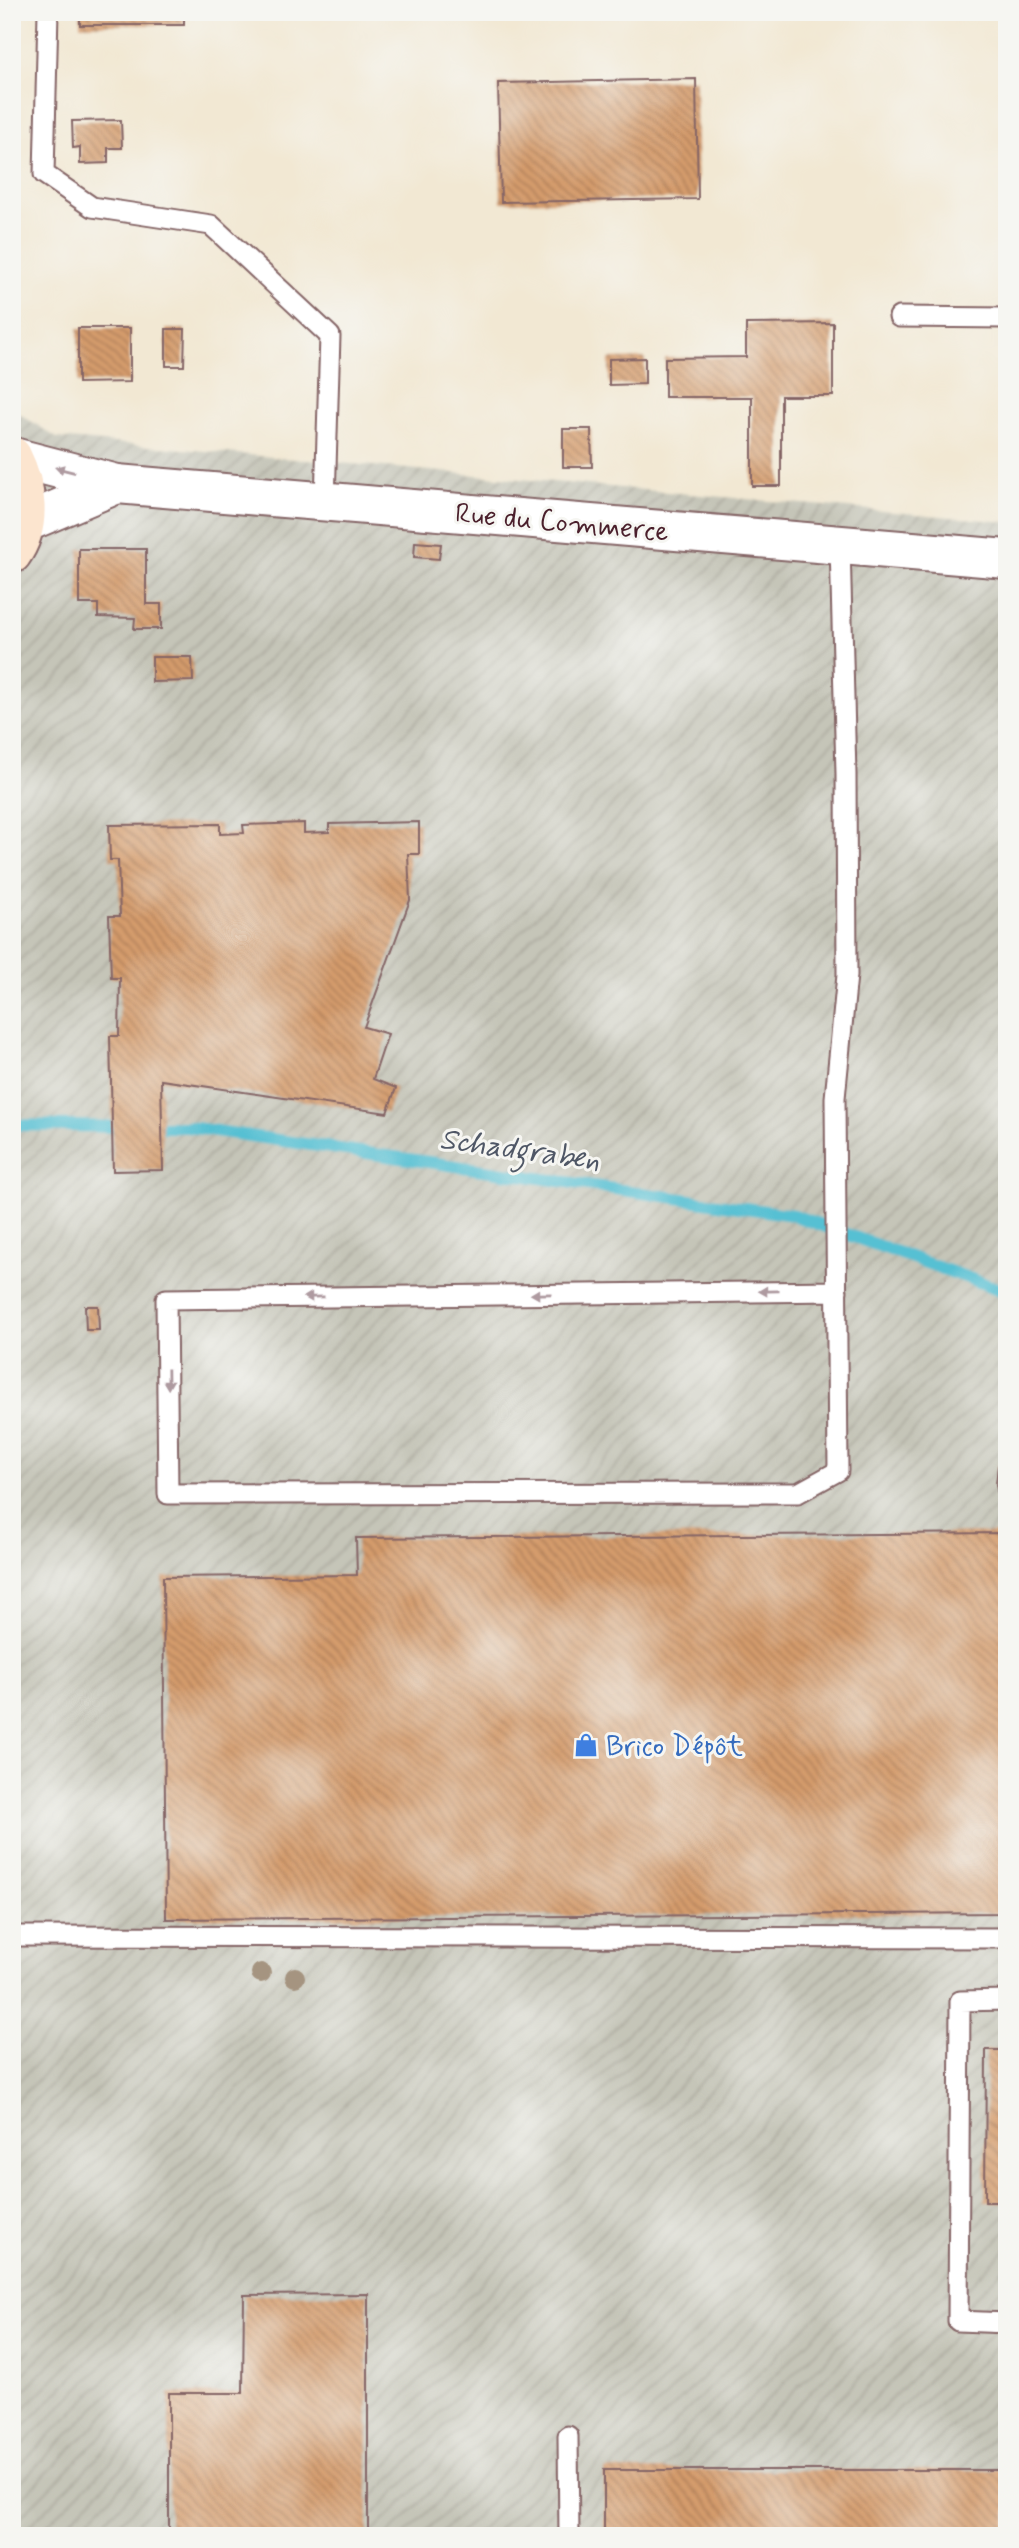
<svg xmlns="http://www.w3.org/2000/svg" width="1019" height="2548" viewBox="0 0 1019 2548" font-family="Mynerve,sans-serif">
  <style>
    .industrial { fill: url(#industrial-furrows) }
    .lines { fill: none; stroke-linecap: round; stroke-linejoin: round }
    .stream { stroke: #57c0d3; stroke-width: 12 }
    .building { fill: url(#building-back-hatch) }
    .lane-casing { stroke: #856566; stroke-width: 23 }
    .street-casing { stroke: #856566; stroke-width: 42 }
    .secondary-casing { stroke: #856566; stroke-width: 42 }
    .lane { stroke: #fff; stroke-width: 19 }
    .street { stroke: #fff; stroke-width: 38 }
    .secondary { stroke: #fce5cf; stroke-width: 38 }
    .tree { fill: #a59480 }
    .oneway { fill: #ae9aa0 }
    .labels { text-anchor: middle; stroke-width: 6; stroke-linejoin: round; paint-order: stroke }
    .street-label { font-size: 28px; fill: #4a1f2b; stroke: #f6f6f2 }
    .shop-label { font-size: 28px; fill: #366cbe; stroke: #f6f6f2; text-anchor: start }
    .water-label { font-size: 30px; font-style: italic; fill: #4f5766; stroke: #f6f6f2 }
  </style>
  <defs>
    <pattern id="industrial-furrows" width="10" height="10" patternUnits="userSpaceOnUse" patternTransform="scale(1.75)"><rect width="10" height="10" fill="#c5c5b8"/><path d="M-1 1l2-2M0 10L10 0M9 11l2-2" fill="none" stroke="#aba99e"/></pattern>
    <pattern id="building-back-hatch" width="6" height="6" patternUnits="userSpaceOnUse" patternTransform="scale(1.75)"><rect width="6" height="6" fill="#d49b6c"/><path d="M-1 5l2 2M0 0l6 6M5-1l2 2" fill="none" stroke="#ae7e59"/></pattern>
  </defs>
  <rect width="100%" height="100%" fill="#f6f6f2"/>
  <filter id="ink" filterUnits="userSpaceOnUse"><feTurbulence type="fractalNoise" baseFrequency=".0143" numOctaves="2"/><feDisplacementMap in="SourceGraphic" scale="14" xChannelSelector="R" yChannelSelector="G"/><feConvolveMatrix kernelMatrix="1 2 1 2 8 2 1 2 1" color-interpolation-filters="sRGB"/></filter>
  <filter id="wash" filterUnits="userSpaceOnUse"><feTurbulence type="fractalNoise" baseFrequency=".00686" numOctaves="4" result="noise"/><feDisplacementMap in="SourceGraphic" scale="28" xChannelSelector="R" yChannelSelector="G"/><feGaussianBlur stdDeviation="1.57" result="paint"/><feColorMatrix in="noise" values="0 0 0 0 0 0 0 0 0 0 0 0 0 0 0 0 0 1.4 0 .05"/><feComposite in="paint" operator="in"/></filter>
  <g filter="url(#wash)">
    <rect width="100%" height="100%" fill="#f2e8d3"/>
    <polygon class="industrial" points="12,409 57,438 1007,522 1007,2536 12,2536"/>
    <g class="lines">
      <g class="stream">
        <polyline points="12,1125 126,1127"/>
        <polyline points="148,1127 188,1127 793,1215 1007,1292"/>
      </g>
    </g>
    <g id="blocks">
      <g class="building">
        <rect x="80" y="12" width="104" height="13"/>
        <polygon points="696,79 698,199 501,202 498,83"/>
        <polygon points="121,120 122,148 108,148 108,163 80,164 80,147 73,148 72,121"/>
        <polygon points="833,323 833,396 781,396 781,486 752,486 752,397 665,397 665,358 746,357 746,324"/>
        <polygon points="78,328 130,328 130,382 78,383"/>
        <polygon points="166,329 185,329 184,366 166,366"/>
        <polygon points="645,358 645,384 609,385 609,359"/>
        <polygon points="563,429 591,429 592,467 563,467"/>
        <polygon points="415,542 441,544 439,559 414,557"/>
        <polygon points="79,549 146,549 146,604 161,604 161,629 134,629 135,618 98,617 98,604 79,604"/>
        <polygon points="152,657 192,657 193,681 152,682"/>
        <polygon points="419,822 419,854 408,854 410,900 364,1027 388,1034 373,1079 396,1088 387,1113 161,1080 163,1170 113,1171 110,1036 119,1036 120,978 111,978 109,916 120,916 118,860 110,860 109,825 220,824 220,834 244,833 243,825 304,823 304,833 329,832 329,824"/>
        <polygon points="85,1306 98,1306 99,1330 86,1330"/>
        <polygon points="1007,1452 1007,1510 999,1500 996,1484 998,1466"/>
        <polygon points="1007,1533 1007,1913 166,1919 163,1577 357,1575 356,1538"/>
        <polygon points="986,2050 1007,2050 1007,2202 985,2202"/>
        <polygon points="368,2294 368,2536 169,2536 169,2393 243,2393 244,2295"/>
        <rect x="604" y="2470" width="403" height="66"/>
      </g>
    </g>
  </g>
  <g filter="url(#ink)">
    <use href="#blocks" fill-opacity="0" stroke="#856566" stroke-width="2"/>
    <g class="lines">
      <g class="lane-casing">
        <g id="lane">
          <polyline points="48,12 44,174 92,207 211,225 330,336 325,501"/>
          <polyline points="899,317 1007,318"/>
          <polyline points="837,1291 166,1299 168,1494 798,1493 838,1471 835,1098 847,975 846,774 840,545"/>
          <polyline points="12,1936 1007,1938"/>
          <polyline points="1007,2000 960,2001 958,2321 1007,2323"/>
          <polyline points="568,2436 569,2536"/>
        </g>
      </g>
      <g class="street-casing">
        <g id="street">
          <polyline points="13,457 117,484 1007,559"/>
          <polyline points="25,523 117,484"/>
        </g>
      </g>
      <g class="secondary-casing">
        <path id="secondary" d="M12,456C27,486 33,525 12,554"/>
      </g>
      <use href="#lane" class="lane"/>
      <use href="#street" class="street"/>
      <use href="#secondary" class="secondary"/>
    </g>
    <g class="tree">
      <circle cx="261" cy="1973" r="10"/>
      <circle cx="295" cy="1977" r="10"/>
    </g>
    <defs><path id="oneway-solid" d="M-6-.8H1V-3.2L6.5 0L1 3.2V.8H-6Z" transform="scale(1.75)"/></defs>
    <g class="oneway">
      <use href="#oneway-solid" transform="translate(65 470) rotate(-165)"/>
      <use href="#oneway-solid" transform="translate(769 1291) rotate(179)"/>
      <use href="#oneway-solid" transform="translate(541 1294) rotate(179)"/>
      <use href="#oneway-solid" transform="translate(314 1297) rotate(179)"/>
      <use href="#oneway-solid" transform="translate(168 1379) rotate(89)"/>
    </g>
  </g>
  <defs>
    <g id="shop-bare" transform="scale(1.89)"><path d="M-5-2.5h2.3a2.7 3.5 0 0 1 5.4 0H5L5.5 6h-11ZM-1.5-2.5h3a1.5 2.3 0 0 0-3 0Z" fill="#3f7fe0" stroke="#f6f6f2" stroke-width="2.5" paint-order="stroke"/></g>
  </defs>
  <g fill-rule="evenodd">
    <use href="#shop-bare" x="586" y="1745"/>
  </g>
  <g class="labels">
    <g class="street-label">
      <text transform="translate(562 521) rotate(5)" y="10">Rue du Commerce</text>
    </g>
    <g class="shop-label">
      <text x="606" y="1755">Brico Dépôt</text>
    </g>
    <g class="water-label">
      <text transform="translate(520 1149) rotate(8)" y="10">Schadgraben</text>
    </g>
  </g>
  <rect width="1019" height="2548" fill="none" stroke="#f6f6f2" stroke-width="42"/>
</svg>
